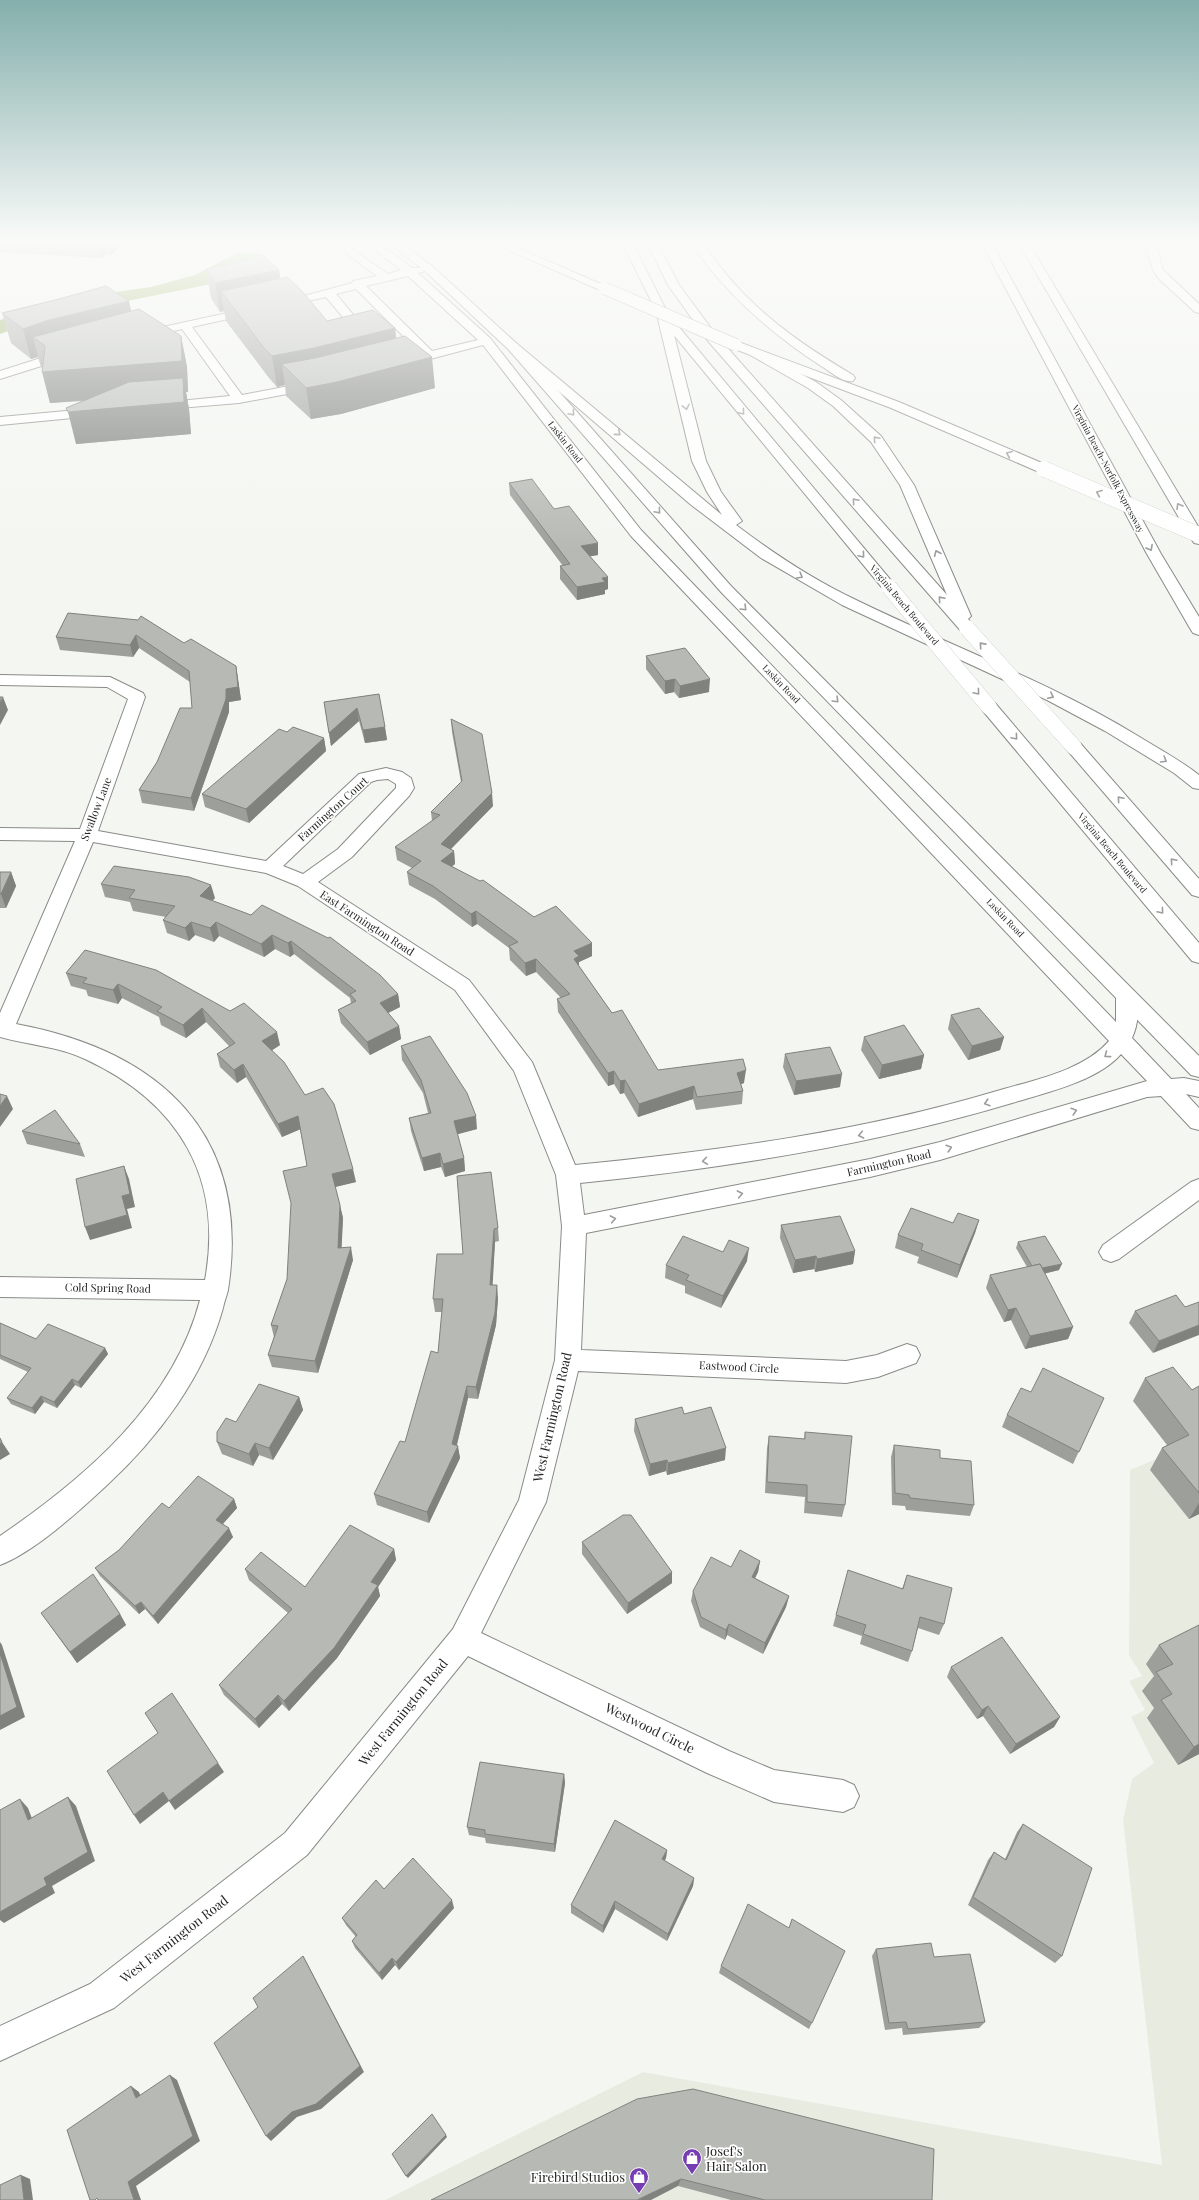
<svg xmlns="http://www.w3.org/2000/svg" width="1199" height="2200" viewBox="0 0 1199 2200" font-family="'Playfair Display',serif">
  <style>
    .built { fill: #e8ece0 }
    .water { fill: #8ea752 }
    .lines { fill: none; stroke-linecap: round; stroke-linejoin: round }
    .minor-casing { stroke: #8a8b87; stroke-width: 2 }
    .major-casing { stroke: #8a8b87; stroke-width: 2 }
    .highway-casing { stroke: #8a8b87; stroke-width: 2 }
    .minor { fill: #fff; fill-rule: evenodd }
    .major { fill: #fff; fill-rule: evenodd }
    .highway { fill: #fff; fill-rule: evenodd }
    .major-bridge-far1-casing { stroke: #8a8b87; stroke-width: 13; stroke-linecap: butt }
    .major-bridge-casing { stroke: #8a8b87; stroke-width: 16; stroke-linecap: butt }
    .highway-bridge-casing { stroke: #8a8b87; stroke-width: 16; stroke-linecap: butt }
    .major-bridge-far1 { stroke: #fff; stroke-width: 12 }
    .major-bridge { stroke: #fff; stroke-width: 16 }
    .highway-bridge { stroke: #fff; stroke-width: 16 }
    .wall { fill: #9d9f9b }
    .shaded-wall { fill: #80827e }
    .building { fill: #b7b9b4; stroke: #80827e }
    .oneway { stroke: #9c9d9c }
    .labels { text-anchor: middle; stroke-width: 3.5; stroke-linejoin: round; paint-order: stroke }
    .far-street-label { font-size: 9px; fill: #242523; stroke: #fff }
    .street-label { font-size: 11px; fill: #242523; stroke: #fff }
    .near-street-label { font-size: 13px; fill: #242523; stroke: #fff }
    .near-poi-label { font-size: 13px; fill: #242523; stroke: #fff; text-anchor: start }
  </style>
  <rect width="100%" height="100%" fill="#f4f6f1"/>
  <polygon class="built" points="1199,1441 1199,2200 385,2200 643,2072 1162,2165 1123,1820 1132,1779 1154,1763 1131,1717 1145,1710 1129,1681 1142,1676 1129,1655 1130,1470"/>
  <polygon class="water" points="239,252 259,253 259,260 226,281 43,318 0,334 0,320 42,307 95,295 151,287 195,275"/>
  <g class="lines">
    <g class="minor-casing">
      <g id="minor">
        <path d="M365,242H377L412,268H423L424,270L423,272L418,273L490,338L641,530L1116,1022V996L1119,991L1126,989L1133,991C1141,1004 1138,1025 1132,1038L1171,1079L1184,1078L1199,1081V1097L1186,1094L1199,1108V1130L1191,1128L1161,1096L1147,1097L940,1160L870,1177L586,1233L581,1350L846,1361L877,1355L907,1344L916,1347L920,1355L916,1363L878,1377L846,1383L578,1371L546,1502L481,1633L729,1751L774,1770L843,1780L854,1785L859,1796L854,1807L843,1812L774,1802L707,1773L468,1656L307,1855L114,2008L0,2061V2026L90,1984L285,1833L453,1629L519,1500L555,1360L562,1226L556,1175L514,1071L455,990L298,886L266,873L93,842L16,1024C161,1051 252,1135 228,1290C227,1295 224,1302 223,1308C204,1377 158,1438 106,1486C78,1512 34,1552 0,1565V1536C85,1478 173,1403 200,1300L0,1297V1277L205,1280C224,1177 178,1102 85,1059C58,1046 28,1045 0,1037V1013L75,841L0,840V828L80,829L128,699L107,687L0,685V675L110,677L143,693L145,697L98,831L266,861L359,774L386,768L402,772L411,778L414,788L409,796L352,857L318,882L469,980L532,1062L575,1165C718,1151 860,1132 997,1091C1034,1080 1083,1071 1109,1041L631,536L483,345L400,367L396,366L394,363L396,360L421,354L356,289L336,294L365,329L373,330L375,332L373,334L358,335L326,297L192,327L242,395L315,381L321,385L319,388L239,403L155,410L153,407L155,404L159,403L230,396L182,329L139,339L135,337L133,335L135,333L297,298L352,283L353,281L377,276L342,250L341,248L346,245L388,274L401,270ZM408,276L478,340L432,351L366,286ZM377,780L388,779L396,784V788L338,849L303,874L283,866L371,782ZM1121,1054L1147,1081L940,1142L870,1159L584,1215L580,1183C727,1168 871,1145 1012,1103C1045,1093 1098,1081 1121,1054Z"/>
        <polygon points="1145,242 1155,242 1163,270 1199,304 1199,313 1195,312 1159,279 1153,270"/>
        <polygon points="69,349 73,350 75,353 73,356 0,379 0,371"/>
        <polygon points="99,408 104,409 105,412 104,415 0,425 0,417"/>
        <polygon points="1199,1179 1199,1200 1119,1259 1111,1262 1103,1259 1099,1252 1103,1245 1191,1182"/>
      </g>
    </g>
    <g class="major-casing">
      <g id="major">
        <polygon points="387,242 399,242 432,266 516,343 731,586 1199,1056 1199,1077 1191,1075 721,592 508,349 424,270"/>
        <polygon points="490,242 504,242 610,288 604,291 600,290"/>
        <polygon points="622,242 632,242 668,314 894,584 897,587 894,590 884,590 659,317"/>
        <polygon points="647,242 657,242 679,285 716,335 947,595 900,485 871,442 833,406 808,388 745,352 747,349 755,349 816,382 841,400 881,436 914,485 971,616 968,619 975,628 973,631 961,631 708,341 668,285"/>
        <polygon points="989,702 995,703 1199,943 1199,963 1192,961 983,711 981,707 983,703"/>
        <polygon points="1074,742 1080,743 1199,879 1199,897 1192,895 1068,751 1065,747 1068,743"/>
      </g>
    </g>
    <g class="highway-casing">
      <g id="highway">
        <path d="M690,242H701C716,261 730,281 748,298C779,329 816,353 853,375L855,378L853,381C842,383 830,371 821,366C769,332 725,293 690,242Z"/>
        <polygon points="981,242 991,242 1161,554 1199,617 1199,635 1193,633 1191,630 1147,554"/>
        <polygon points="1018,242 1028,242 1199,528 1199,544 1194,543 1192,540"/>
        <path d="M663,312L669,315L706,461L721,492L742,521L736,525C773,553 812,579 854,599C948,645 1048,681 1138,736C1159,749 1180,760 1199,775V789L1193,788L1174,773L1105,731L1047,700L842,605L761,558L690,504L506,346L508,343H516L722,515L707,492L692,461L657,315Z"/>
        <polygon points="736,341 899,402 1049,466 1051,469 1044,473 1039,472 891,408 732,348 730,345 732,342"/>
      </g>
    </g>
    <use href="#minor" class="minor"/>
    <use href="#major" class="major"/>
    <use href="#highway" class="highway"/>
    <g class="major-bridge-far1-casing">
      <polyline id="major-bridge-far1" points="604,288 736,345"/>
    </g>
    <g class="major-bridge-casing">
      <g id="major-bridge">
        <polyline points="889,587 989,707"/>
        <polyline points="967,628 1074,747"/>
      </g>
    </g>
    <g class="highway-bridge-casing">
      <polyline id="highway-bridge" points="1044,469 1199,535"/>
    </g>
    <use href="#major-bridge-far1" class="major-bridge-far1"/>
    <use href="#major-bridge" class="major-bridge"/>
    <use href="#highway-bridge" class="highway-bridge"/>
  </g>
  <g class="wall">
    <polygon points="0,242 124,242 111,255 105,255 102,258 0,252"/>
    <polygon points="206,269 279,270 280,279 327,321 395,328 396,338 435,388 341,414 311,419 286,396 285,385 277,387 269,378 226,321 224,311 220,312 211,298"/>
    <polygon points="129,301 131,311 181,336 187,367 188,392 186,392 189,409 191,434 76,444 84,401 50,403 42,368 41,367 38,357 31,359 11,343 2,313"/>
    <polygon points="509,483 554,509 598,555 590,556 608,589 605,590 605,594 577,600 560,579 560,566 563,566 510,495"/>
    <polygon points="68,613 184,643 236,666 238,679 241,700 229,702 229,712 194,811 142,803 139,790 192,708 190,682 139,648 133,657 60,650 56,637"/>
    <polygon points="646,656 709,692 679,698 674,692 665,694 646,669"/>
    <polygon points="379,694 387,740 365,743 359,721 331,746 324,702"/>
    <polygon points="451,719 493,806 451,849 454,851 455,864 452,866 534,917 592,956 579,962 579,966 612,1013 658,1070 744,1083 741,1084 743,1091 742,1104 696,1110 693,1099 638,1117 624,1093 620,1094 614,1084 608,1086 558,1012 557,999 561,998 536,972 526,976 510,960 509,948 477,924 472,927 435,899 409,885 407,872 412,868 397,860 395,847 432,821 431,812 461,782 452,732"/>
    <polygon points="287,732 324,738 326,751 249,823 205,807 202,794"/>
    <polygon points="0,872 11,872 16,886 6,908 0,908"/>
    <polygon points="101,884 215,898 212,901 398,994 400,1007 388,1013 399,1026 401,1039 370,1055 341,1023 338,1010 351,1003 350,998 294,954 290,957 275,949 264,957 219,936 214,942 195,935 189,941 167,933 163,920 166,917 133,911 130,902 105,897"/>
    <polygon points="85,950 280,1045 272,1050 356,1182 335,1187 343,1218 341,1248 353,1260 318,1373 272,1367 268,1355 274,1337 271,1325 287,1279 307,1166 300,1129 282,1137 246,1077 237,1083 220,1067 217,1054 229,1046 206,1022 186,1038 161,1025 159,1017 122,998 118,1004 88,996 86,990 71,986 66,973"/>
    <polygon points="951,1015 1004,1037 1000,1050 968,1060 948,1029"/>
    <polygon points="864,1037 924,1055 921,1069 879,1079 861,1050"/>
    <polygon points="401,1046 477,1129 457,1134 464,1158 465,1171 445,1177 441,1167 424,1171 411,1131 409,1118 428,1113 423,1093 402,1060"/>
    <polygon points="785,1054 840,1087 794,1095 783,1067"/>
    <polygon points="22,1131 80,1144 85,1157 27,1144"/>
    <polygon points="457,1176 498,1228 499,1241 495,1242 492,1285 498,1298 496,1325 478,1399 468,1398 457,1445 460,1458 429,1523 377,1505 374,1494 405,1442 438,1353 442,1312 435,1312 433,1299 463,1254"/>
    <polygon points="979,1220 975,1233 957,1278 917,1263 919,1257 895,1248 898,1235 953,1223"/>
    <polygon points="781,1225 855,1251 853,1264 815,1272 814,1269 793,1273 780,1238"/>
    <polygon points="1018,1242 1059,1270 1044,1274 1073,1327 1068,1339 1025,1349 1011,1320 1004,1322 986,1288 990,1275 1027,1267 1016,1248"/>
    <polygon points="747,1261 721,1308 685,1293 685,1286 665,1278 666,1265"/>
    <polygon points="1185,1307 1153,1353 1129,1323 1135,1311"/>
    <polygon points="0,1323 36,1339 105,1348 108,1354 81,1388 75,1385 57,1408 44,1402 35,1414 11,1404 7,1398 28,1372 0,1359"/>
    <polygon points="1145,1378 1192,1390 1199,1386 1199,1514 1189,1519 1150,1470 1162,1448 1167,1445 1133,1401"/>
    <polygon points="1031,1392 1104,1398 1073,1464 1002,1427 1007,1415"/>
    <polygon points="299,1397 303,1410 273,1460 259,1455 253,1466 222,1454 217,1442 236,1422"/>
    <polygon points="684,1414 725,1460 667,1475 666,1471 649,1476 634,1431 635,1419"/>
    <polygon points="805,1432 845,1505 842,1517 804,1513 805,1497 765,1493 767,1448 769,1436 804,1439"/>
    <polygon points="894,1445 940,1458 974,1505 970,1516 906,1510 905,1506 892,1505 891,1457"/>
    <polygon points="234,1499 237,1508 223,1524 233,1537 158,1624 145,1609 139,1614 100,1576 95,1568 119,1550 169,1508"/>
    <polygon points="582,1542 672,1572 672,1583 627,1614 582,1554"/>
    <polygon points="394,1549 396,1560 378,1587 380,1596 337,1658 289,1711 282,1704 259,1728 224,1695 219,1685 288,1613 249,1580 245,1569 305,1587"/>
    <polygon points="760,1561 758,1572 755,1578 789,1596 786,1607 763,1654 727,1635 725,1640 700,1627 691,1601 693,1591 731,1567"/>
    <polygon points="848,1570 902,1589 907,1575 944,1624 939,1635 918,1628 912,1651 908,1662 860,1644 862,1636 833,1626"/>
    <polygon points="41,1613 120,1614 126,1625 77,1663"/>
    <polygon points="1199,1625 1199,1754 1178,1765 1147,1718 1154,1708 1142,1691 1154,1676 1146,1664 1159,1645"/>
    <polygon points="951,1667 1060,1717 1054,1727 1010,1754 983,1716 977,1719 947,1677"/>
    <polygon points="564,1774 565,1783 555,1852 486,1843 485,1838 469,1835 467,1827"/>
    <polygon points="1023,1824 1062,1956 1055,1963 968,1905 988,1860 994,1852 1005,1859 1017,1832"/>
    <polygon points="667,1850 666,1858 664,1861 694,1878 693,1886 667,1941 615,1909 603,1933 571,1913 571,1905"/>
    <polygon points="384,1889 454,1908 399,1970 395,1965 382,1980 355,1948 352,1941 356,1937 346,1925 342,1918"/>
    <polygon points="876,1949 934,1957 985,2022 979,2028 903,2035 902,2028 885,2030 872,1956"/>
    <polygon points="721,1966 812,2023 809,2029 719,1973"/>
    <polygon points="637,2099 932,2200 731,2200 678,2186"/>
  </g>
  <g class="shaded-wall">
    <polygon points="98,242 102,242 105,255 102,258"/>
    <polygon points="108,242 124,242 111,255"/>
    <polygon points="279,270 283,299 221,291 224,311 220,312 215,283"/>
    <polygon points="129,301 135,331 45,346 33,337 38,357 31,359 23,329 49,320"/>
    <polygon points="395,328 398,358 282,364 285,385 277,387 272,356"/>
    <polygon points="181,336 187,367 188,392 186,392 189,409 191,434 76,444 68,412 184,392 50,403 42,372"/>
    <polygon points="432,357 435,388 341,414 311,419 306,388"/>
    <polygon points="598,543 598,555 581,558 581,546"/>
    <polygon points="608,577 608,589 605,590 605,594 577,600 577,587 602,578"/>
    <polygon points="136,635 139,648 133,657 130,645"/>
    <polygon points="236,666 238,679 241,700 229,702 229,712 194,811 191,798 226,689"/>
    <polygon points="675,679 674,692 665,694 665,681"/>
    <polygon points="710,679 709,692 679,698 680,686"/>
    <polygon points="3,697 8,710 0,725 0,703"/>
    <polygon points="357,708 359,721 331,746 329,733"/>
    <polygon points="385,727 387,740 365,743 363,730"/>
    <polygon points="324,738 326,751 249,823 246,809"/>
    <polygon points="492,793 493,806 443,857 441,844"/>
    <polygon points="454,851 455,864 442,874 441,861"/>
    <polygon points="11,872 16,886 6,908 1,894"/>
    <polygon points="211,885 215,898 203,910 200,896"/>
    <polygon points="476,911 477,924 472,927 471,914"/>
    <polygon points="191,922 195,935 189,941 185,928"/>
    <polygon points="216,922 219,936 214,942 210,928"/>
    <polygon points="272,935 275,949 264,957 261,944"/>
    <polygon points="291,941 294,954 290,957 288,943"/>
    <polygon points="592,943 592,956 579,962 579,970 574,972 574,951"/>
    <polygon points="536,959 536,972 526,976 525,963"/>
    <polygon points="118,984 122,998 118,1004 113,990"/>
    <polygon points="398,994 400,1007 382,1016 380,1003"/>
    <polygon points="202,1008 206,1022 186,1038 183,1025"/>
    <polygon points="399,1026 401,1039 370,1055 367,1042"/>
    <polygon points="277,1032 280,1045 265,1055 262,1041"/>
    <polygon points="1004,1037 1000,1050 968,1060 972,1046"/>
    <polygon points="924,1055 921,1069 879,1079 882,1065"/>
    <polygon points="243,1064 246,1077 237,1083 234,1070"/>
    <polygon points="746,1070 744,1083 736,1086 737,1073"/>
    <polygon points="614,1071 614,1084 608,1086 608,1073"/>
    <polygon points="842,1074 840,1087 794,1095 796,1081"/>
    <polygon points="625,1080 624,1093 620,1094 620,1081"/>
    <polygon points="694,1086 693,1099 638,1117 639,1104"/>
    <polygon points="7,1096 13,1109 0,1127 0,1106"/>
    <polygon points="298,1116 301,1129 282,1137 278,1124"/>
    <polygon points="476,1116 477,1129 455,1135 454,1121"/>
    <polygon points="440,1153 441,1167 424,1171 422,1158"/>
    <polygon points="464,1158 465,1171 445,1177 443,1164"/>
    <polygon points="124,1166 129,1179 135,1207 127,1209 132,1228 90,1240 85,1227 122,1196"/>
    <polygon points="353,1169 356,1182 335,1187 332,1174"/>
    <polygon points="340,1205 343,1218 341,1261 338,1248"/>
    <polygon points="979,1220 975,1233 957,1278 960,1265"/>
    <polygon points="494,1229 495,1242 492,1297 490,1285"/>
    <polygon points="351,1247 353,1260 318,1373 315,1361"/>
    <polygon points="749,1248 747,1261 721,1308 723,1296"/>
    <polygon points="855,1251 853,1264 815,1272 817,1259"/>
    <polygon points="816,1256 814,1269 793,1273 795,1260"/>
    <polygon points="1062,1264 1059,1270 1032,1276 1034,1270"/>
    <polygon points="497,1285 498,1298 496,1325 478,1399 476,1387"/>
    <polygon points="1016,1308 1011,1320 1004,1322 1008,1310"/>
    <polygon points="1199,1325 1199,1335 1153,1353 1159,1341"/>
    <polygon points="1073,1327 1068,1339 1025,1349 1030,1336"/>
    <polygon points="105,1348 108,1354 81,1388 78,1382"/>
    <polygon points="72,1379 75,1385 57,1408 54,1402"/>
    <polygon points="467,1386 468,1398 455,1452 458,1446 460,1458 429,1523 427,1512 452,1444"/>
    <polygon points="41,1396 44,1402 35,1414 32,1408"/>
    <polygon points="299,1397 303,1410 273,1460 269,1448"/>
    <polygon points="2,1442 10,1454 0,1460 0,1444"/>
    <polygon points="255,1443 259,1455 253,1466 249,1454"/>
    <polygon points="726,1448 725,1460 667,1475 668,1463"/>
    <polygon points="667,1460 666,1471 649,1476 650,1464"/>
    <polygon points="234,1499 237,1508 219,1528 216,1520"/>
    <polygon points="1199,1503 1199,1514 1189,1519"/>
    <polygon points="229,1528 233,1537 158,1624 153,1616"/>
    <polygon points="394,1549 396,1560 378,1587 380,1596 337,1658 289,1711 284,1701 371,1582"/>
    <polygon points="760,1561 758,1572 750,1588 752,1577"/>
    <polygon points="672,1572 672,1583 627,1614 628,1603"/>
    <polygon points="789,1596 786,1607 763,1654 765,1643"/>
    <polygon points="141,1602 145,1609 139,1614 135,1606"/>
    <polygon points="120,1614 126,1625 77,1663 70,1652"/>
    <polygon points="729,1624 727,1635 725,1640 726,1630"/>
    <polygon points="0,1642 2,1645 25,1717 0,1730"/>
    <polygon points="278,1695 282,1704 259,1728 255,1719"/>
    <polygon points="988,1706 983,1716 977,1719 982,1710"/>
    <polygon points="1060,1717 1054,1727 1010,1754 1016,1744"/>
    <polygon points="1199,1744 1199,1754 1178,1765 1194,1747"/>
    <polygon points="218,1763 224,1772 175,1810 169,1801"/>
    <polygon points="564,1774 565,1783 555,1852 554,1844"/>
    <polygon points="163,1792 169,1801 140,1824 134,1815"/>
    <polygon points="68,1797 76,1806 95,1861 52,1886 55,1893 4,1923 0,1920 0,1912 44,1878"/>
    <polygon points="20,1799 28,1808 36,1829 28,1820"/>
    <polygon points="667,1850 666,1858 661,1868 662,1859"/>
    <polygon points="694,1878 693,1886 667,1941 668,1934"/>
    <polygon points="452,1900 454,1908 399,1970 396,1962"/>
    <polygon points="615,1901 615,1909 603,1933 603,1926"/>
    <polygon points="303,1956 307,1963 364,2072 321,2109 297,2117 271,2141 266,2136"/>
    <polygon points="392,1958 395,1965 382,1980 379,1973"/>
    <polygon points="170,2075 177,2080 200,2141 136,2186 141,2200 134,2200 128,2182"/>
    <polygon points="131,2086 139,2092 143,2103 136,2098"/>
    <polygon points="446,2135 447,2137 408,2178 406,2176"/>
    <polygon points="21,2175 30,2179 33,2200 24,2200"/>
    <polygon points="681,2179 678,2186 651,2200 637,2200"/>
  </g>
  <g class="building">
    <polygon points="263,255 279,270 215,283 206,269 226,265"/>
    <polygon points="287,277 302,291 327,321 373,310 395,328 314,348 272,356 264,348 221,291"/>
    <polygon points="106,286 129,301 49,320 23,329 2,313 59,299"/>
    <polygon points="139,309 181,336 182,361 42,372 45,346 33,337"/>
    <polygon points="405,336 432,357 337,382 306,388 282,364 315,358"/>
    <polygon points="183,378 184,402 68,412 66,408 129,382"/>
    <polygon points="532,479 554,509 569,506 598,543 581,546 608,577 602,578 605,582 577,587 560,566 570,564 509,483"/>
    <polygon points="68,613 138,620 141,616 184,643 191,639 236,666 238,687 226,689 226,699 191,798 139,790 157,762 180,708 192,708 189,671 136,635 130,645 56,637"/>
    <polygon points="685,648 710,679 680,686 675,679 665,681 646,656"/>
    <polygon points="379,694 385,727 363,730 357,708 329,733 324,702"/>
    <polygon points="0,697 3,697 0,703"/>
    <polygon points="451,719 482,734 492,793 441,844 454,851 441,861 480,881 483,880 534,917 556,906 592,943 574,951 579,956 574,959 612,1013 622,1010 658,1070 743,1059 746,1070 737,1073 743,1091 697,1097 694,1086 639,1104 625,1080 620,1081 614,1071 608,1073 557,999 570,994 536,959 525,963 509,946 518,942 476,911 471,914 433,886 407,872 421,861 395,847 440,815 431,812 462,781"/>
    <polygon points="293,727 324,738 246,809 202,794 279,729 287,732"/>
    <polygon points="114,866 189,877 211,885 200,896 251,915 262,905 328,938 330,937 380,975 398,994 380,1003 399,1026 367,1042 338,1010 356,1001 350,994 356,991 291,941 288,943 272,935 261,944 216,922 210,928 191,922 185,928 163,920 175,906 129,898 135,890 101,884"/>
    <polygon points="0,872 11,872 1,894 0,894"/>
    <polygon points="85,950 156,970 230,1011 244,1003 277,1032 262,1041 284,1062 305,1095 323,1088 334,1104 353,1169 332,1174 340,1205 338,1248 351,1247 315,1361 268,1355 278,1326 271,1325 287,1279 291,1203 283,1171 307,1166 298,1116 278,1124 243,1064 234,1070 217,1054 235,1043 202,1008 183,1025 157,1011 162,1007 118,984 113,990 83,983 87,978 66,973"/>
    <polygon points="979,1008 1004,1037 972,1046 951,1015"/>
    <polygon points="904,1025 924,1055 882,1065 864,1037"/>
    <polygon points="430,1036 467,1093 476,1116 454,1121 464,1158 443,1164 440,1153 422,1158 409,1118 431,1113 421,1080 401,1046"/>
    <polygon points="830,1047 842,1074 796,1081 785,1054"/>
    <polygon points="0,1094 7,1096 0,1106"/>
    <polygon points="55,1110 80,1144 22,1131"/>
    <polygon points="124,1166 130,1194 122,1196 127,1215 85,1227 76,1179"/>
    <polygon points="491,1172 498,1228 494,1229 490,1285 497,1285 495,1313 476,1387 467,1386 452,1444 458,1446 427,1512 374,1494 400,1441 405,1442 431,1351 438,1353 443,1299 433,1299 437,1254 463,1254 457,1176"/>
    <polygon points="911,1208 953,1223 958,1213 979,1220 960,1265 921,1250 923,1244 898,1235"/>
    <polygon points="840,1216 855,1251 817,1259 816,1256 795,1260 781,1225"/>
    <polygon points="683,1236 723,1252 729,1240 749,1248 723,1296 686,1280 689,1275 666,1265"/>
    <polygon points="1045,1236 1062,1264 1042,1268 1040,1264 1032,1266 1018,1242"/>
    <polygon points="1040,1264 1073,1327 1030,1336 1016,1308 1008,1310 990,1275"/>
    <polygon points="1176,1295 1185,1307 1199,1302 1199,1325 1159,1341 1135,1311"/>
    <polygon points="0,1323 36,1339 48,1324 105,1348 78,1382 72,1379 54,1402 41,1396 32,1408 7,1398 31,1368 0,1355"/>
    <polygon points="1173,1367 1192,1390 1199,1386 1199,1493 1162,1448 1189,1435 1145,1378"/>
    <polygon points="1043,1368 1104,1398 1079,1452 1007,1415 1021,1388 1031,1392"/>
    <polygon points="259,1384 299,1397 269,1448 255,1443 249,1454 217,1442 217,1432 226,1418 236,1422"/>
    <polygon points="682,1407 684,1414 711,1407 726,1448 668,1463 667,1460 650,1464 635,1419"/>
    <polygon points="805,1432 852,1436 845,1505 807,1502 807,1485 767,1482 769,1436 805,1439"/>
    <polygon points="0,1438 2,1442 0,1444"/>
    <polygon points="894,1445 940,1450 940,1458 971,1461 974,1505 910,1498 909,1495 895,1493"/>
    <polygon points="198,1476 234,1499 216,1520 229,1528 153,1616 141,1602 135,1606 95,1568 119,1550 162,1503 169,1508"/>
    <polygon points="623,1515 631,1515 672,1572 628,1603 582,1542"/>
    <polygon points="350,1525 394,1549 371,1582 378,1585 334,1648 284,1701 278,1695 255,1719 219,1685 292,1609 245,1569 261,1552 305,1587"/>
    <polygon points="740,1550 760,1561 752,1577 789,1596 765,1643 729,1624 726,1630 701,1617 693,1591 711,1557 731,1567"/>
    <polygon points="848,1570 903,1589 907,1575 952,1588 944,1624 920,1617 912,1651 863,1634 866,1625 836,1615"/>
    <polygon points="93,1574 120,1614 70,1652 41,1613"/>
    <polygon points="1199,1625 1199,1744 1194,1747 1161,1700 1172,1694 1156,1672 1173,1664 1159,1645"/>
    <polygon points="1002,1637 1060,1717 1016,1744 988,1706 982,1710 951,1667"/>
    <polygon points="0,1653 17,1707 0,1716"/>
    <polygon points="172,1693 218,1763 169,1801 163,1792 134,1815 107,1771 158,1733 145,1713"/>
    <polygon points="480,1762 564,1774 554,1844 485,1834 485,1830 467,1827"/>
    <polygon points="68,1797 88,1852 44,1878 47,1885 0,1912 0,1810 20,1799 28,1820"/>
    <polygon points="615,1820 667,1850 662,1859 694,1878 668,1934 615,1901 603,1926 571,1905"/>
    <polygon points="1023,1824 1092,1868 1062,1956 973,1897 994,1852 1006,1860"/>
    <polygon points="413,1858 452,1900 396,1962 392,1958 379,1973 352,1941 357,1935 342,1918 376,1880 384,1889"/>
    <polygon points="748,1904 789,1928 792,1919 845,1951 812,2023 721,1966"/>
    <polygon points="931,1943 934,1957 970,1954 985,2022 908,2029 906,2022 889,2023 876,1949"/>
    <polygon points="303,1956 360,2066 316,2104 292,2112 266,2136 214,2043 258,2007 253,1998"/>
    <polygon points="170,2075 193,2136 128,2182 134,2200 98,2200 97,2198 95,2200 90,2200 67,2130 131,2086 136,2098"/>
    <polygon points="693,2089 934,2149 932,2200 765,2200 681,2179 637,2200 431,2200 637,2099"/>
    <polygon points="432,2114 446,2135 406,2176 392,2154"/>
    <polygon points="21,2175 24,2200 0,2200 0,2185"/>
  </g>
  <defs><path id="oneway-chevron" d="M-2-3.5L2.5 0L-2 3.5" fill="none" stroke-width="1.6" stroke-linecap="round" stroke-linejoin="round"/></defs>
  <g class="oneway">
    <use href="#oneway-chevron" transform="translate(686 407) rotate(78)"/>
    <use href="#oneway-chevron" transform="translate(742 412) rotate(50)"/>
    <use href="#oneway-chevron" transform="translate(572 413) rotate(49)"/>
    <use href="#oneway-chevron" transform="translate(618 433) rotate(41)"/>
    <use href="#oneway-chevron" transform="translate(876 439) rotate(-131)"/>
    <use href="#oneway-chevron" transform="translate(1009 454) rotate(-157)"/>
    <use href="#oneway-chevron" transform="translate(1099 493) rotate(-157)"/>
    <use href="#oneway-chevron" transform="translate(855 501) rotate(-131)"/>
    <use href="#oneway-chevron" transform="translate(1179 506) rotate(-121)"/>
    <use href="#oneway-chevron" transform="translate(658 511) rotate(49)"/>
    <use href="#oneway-chevron" transform="translate(1150 548) rotate(61)"/>
    <use href="#oneway-chevron" transform="translate(937 553) rotate(-113)"/>
    <use href="#oneway-chevron" transform="translate(862 555) rotate(50)"/>
    <use href="#oneway-chevron" transform="translate(800 576) rotate(30)"/>
    <use href="#oneway-chevron" transform="translate(941 599) rotate(-131)"/>
    <use href="#oneway-chevron" transform="translate(744 608) rotate(45)"/>
    <use href="#oneway-chevron" transform="translate(982 645) rotate(-132)"/>
    <use href="#oneway-chevron" transform="translate(977 692) rotate(50)"/>
    <use href="#oneway-chevron" transform="translate(1051 696) rotate(27)"/>
    <use href="#oneway-chevron" transform="translate(836 700) rotate(45)"/>
    <use href="#oneway-chevron" transform="translate(1015 737) rotate(50)"/>
    <use href="#oneway-chevron" transform="translate(1164 760) rotate(31)"/>
    <use href="#oneway-chevron" transform="translate(1120 799) rotate(-131)"/>
    <use href="#oneway-chevron" transform="translate(1173 861) rotate(-131)"/>
    <use href="#oneway-chevron" transform="translate(1161 911) rotate(50)"/>
    <use href="#oneway-chevron" transform="translate(1107 1055) rotate(143)"/>
    <use href="#oneway-chevron" transform="translate(987 1103) rotate(162)"/>
    <use href="#oneway-chevron" transform="translate(1074 1111) rotate(-17)"/>
    <use href="#oneway-chevron" transform="translate(861 1135) rotate(169)"/>
    <use href="#oneway-chevron" transform="translate(949 1148) rotate(-17)"/>
    <use href="#oneway-chevron" transform="translate(705 1161) rotate(172)"/>
    <use href="#oneway-chevron" transform="translate(740 1194) rotate(-11)"/>
    <use href="#oneway-chevron" transform="translate(613 1219) rotate(-11)"/>
  </g>
  <linearGradient id="sky" x2="0" y2="1"><stop stop-color="#84afac"/><stop offset="0.44" stop-color="#fafbf9"/><stop offset="1" stop-color="#fafbf9" stop-opacity="0"/></linearGradient>
  <rect width="1199" height="550" fill="url(#sky)"/>
  <defs>
    <g id="shop-pin" transform="scale(1)"><path d="M0 17L-7.5 6A9.5 9.5 0 1 1 7.5 6Z" fill="#763cb2" stroke="#fff"/><path d="M-5-2.5h2.3a2.7 3.5 0 0 1 5.4 0H5L5.5 6h-11ZM-1.5-2.5h3a1.5 2.3 0 0 0-3 0Z" fill="#fff"/></g>
  </defs>
  <g fill-rule="evenodd">
    <use href="#shop-pin" x="692" y="2158"/>
    <use href="#shop-pin" x="639" y="2177"/>
  </g>
  <g class="labels">
    <g class="far-street-label">
      <text transform="translate(565 442) rotate(52)" y="3">Laskin Road</text>
      <text transform="translate(1108 469) rotate(62)" y="3">Virginia Beach-Norfolk Expressway</text>
      <text transform="translate(904 605) rotate(50)" y="3">Virginia Beach Boulevard</text>
      <text transform="translate(781 684) rotate(46)" y="3">Laskin Road</text>
      <text transform="translate(1112 853) rotate(50)" y="3">Virginia Beach Boulevard</text>
      <text transform="translate(1005 918) rotate(46)" y="3">Laskin Road</text>
    </g>
    <g class="street-label">
      <text transform="translate(96 809) rotate(-69)" y="4">Swallow Lane</text>
      <text transform="translate(333 809) rotate(-42)" y="4">Farmington Court</text>
      <text transform="translate(367 923) rotate(33)" y="4">East Farmington Road</text>
      <text transform="translate(889 1163) rotate(-13)" y="4">Farmington Road</text>
      <text transform="translate(108 1288) rotate(1)" y="4">Cold Spring Road</text>
      <text transform="translate(739 1367) rotate(3)" y="4">Eastwood Circle</text>
    </g>
    <g class="near-street-label">
      <text transform="translate(552 1417) rotate(-77)" y="5">West Farmington Road</text>
      <text transform="translate(403 1712) rotate(-51)" y="5">West Farmington Road</text>
      <text transform="translate(650 1728) rotate(26)" y="5">Westwood Circle</text>
      <text transform="translate(174 1939) rotate(-38)" y="5">West Farmington Road</text>
    </g>
    <g class="near-poi-label">
      <text x="706" y="2156">Josef's<tspan x="706" dy="15">Hair Salon</tspan></text>
      <text x="625" y="2182" text-anchor="end">Firebird Studios</text>
    </g>
  </g>
</svg>
